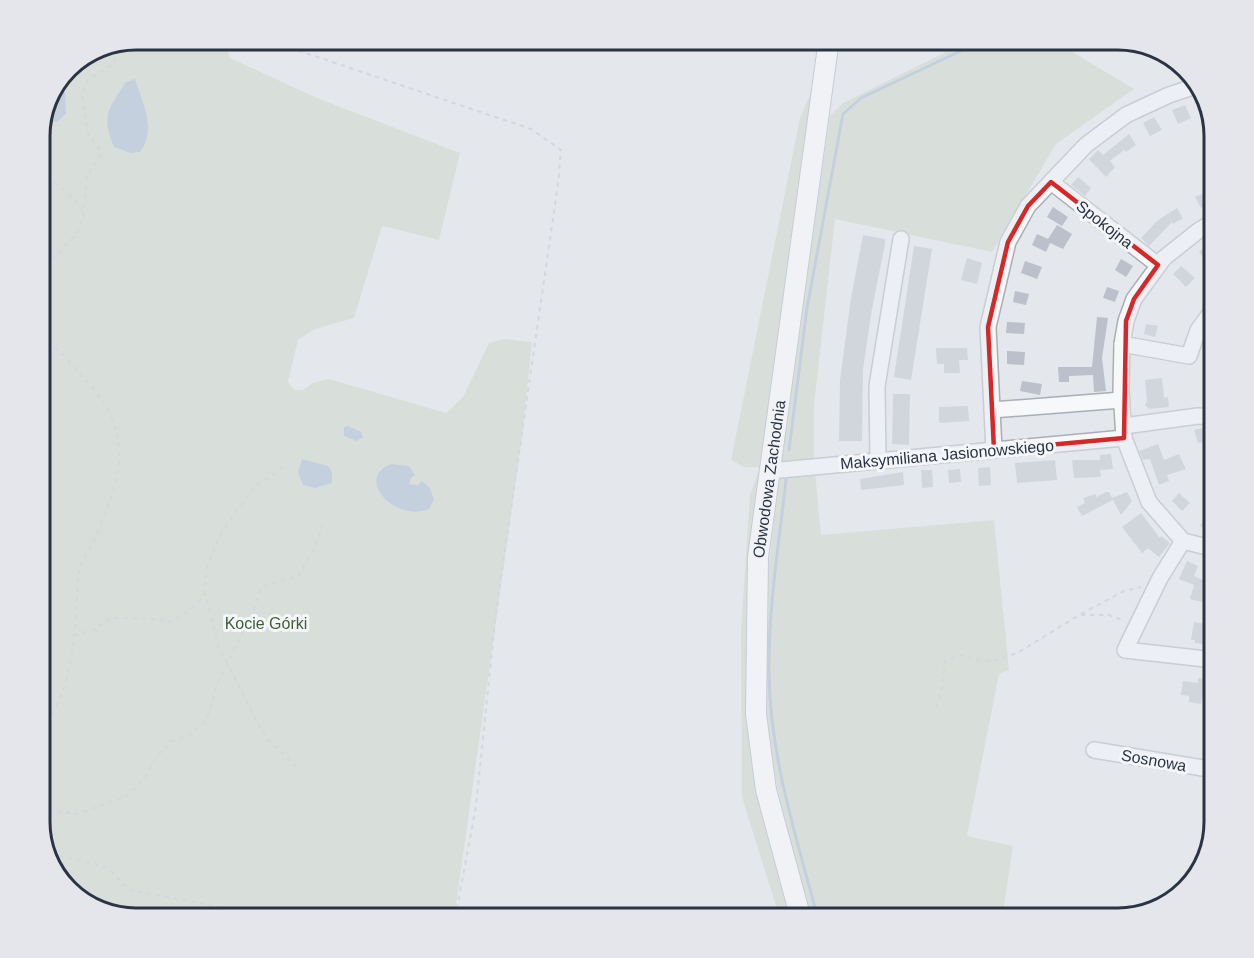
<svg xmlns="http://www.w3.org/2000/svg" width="1254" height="958" viewBox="0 0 1254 958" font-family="Helvetica,sans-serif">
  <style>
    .green { fill: #c9d6c5 }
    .water { fill: #9fb4cc }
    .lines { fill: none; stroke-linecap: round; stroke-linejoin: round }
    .stream { stroke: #9fb4cc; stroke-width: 3 }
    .building { fill: #bbc0ca }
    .minor-casing { stroke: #a9aeb7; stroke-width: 18 }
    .major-casing { stroke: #a3abb8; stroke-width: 22 }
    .path { stroke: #c2c5cb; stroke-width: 2; stroke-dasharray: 4.5 4.5; stroke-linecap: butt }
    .minor { stroke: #f7f8fa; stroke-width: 15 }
    .major { stroke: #fff; stroke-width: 20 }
    .marked { fill: none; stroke: #d62828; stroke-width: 4.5; stroke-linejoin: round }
    .labels { text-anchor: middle; stroke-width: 6; stroke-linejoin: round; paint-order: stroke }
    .street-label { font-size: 16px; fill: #2b3445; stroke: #f4f6f9 }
    .park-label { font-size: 16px; fill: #3f6138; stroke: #f4f6f9 }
    .rim { fill: none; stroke: #2b3445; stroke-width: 3 }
  </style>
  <rect width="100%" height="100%" fill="#e4e7ec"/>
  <g class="green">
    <polygon points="135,39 224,39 230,58 317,98 460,153 439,240 382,226 354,318 315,329 298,340 288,382 294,390 304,390 312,383 329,379 446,413 463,397 489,343 504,339 532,342 522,437 454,919 135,919 76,899 49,866 39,829 39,129 72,63"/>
    <polygon points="972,39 1051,39 1134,89 1056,144 992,252 835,219 814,405 814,459 779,461 830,116 843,103"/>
    <polygon points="814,86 749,596 794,919 780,919 742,797 741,629 750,495 760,467 744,467 731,460 800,118"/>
    <path d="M815,472L821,535L994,520L1009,670L999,674L967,836L1013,846L1002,919H812C791,841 766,763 763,682C761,614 772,544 779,476Z"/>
  </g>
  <g class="water">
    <path d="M135,79C143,104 157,129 140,152L131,153L114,147C101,116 108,109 126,82Z"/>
    <polygon points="60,87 65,92 66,114 57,122 45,122"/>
    <polygon points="348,426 361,432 363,437 357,441 344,436 344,427"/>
    <polygon points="302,459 328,466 332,472 332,483 315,488 303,485 298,472"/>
    <path d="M391,464L409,466L415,475L411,478L409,484L418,485L422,481L430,488L434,500L429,509C397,523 353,479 391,464Z"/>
  </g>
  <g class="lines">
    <g class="stream">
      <polyline points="789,450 807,308 843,114 861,98 986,39"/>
      <path d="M786,480C779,544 768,609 769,674C770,758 797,839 818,919"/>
    </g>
  </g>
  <g class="building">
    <polygon points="1185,105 1191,118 1178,124 1172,110"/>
    <polygon points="1154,117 1162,130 1150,136 1143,123"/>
    <polygon points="1129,134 1136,145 1126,152 1124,150 1110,161 1115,167 1106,177 1089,159 1098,150 1103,155"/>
    <polygon points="1078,177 1091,188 1085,196 1071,185"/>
    <polygon points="1207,192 1212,203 1201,208 1195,197"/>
    <polygon points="1053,207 1068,217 1062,226 1047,217"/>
    <polygon points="1177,208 1183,218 1173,224 1172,222 1149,246 1141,238 1157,221"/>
    <polygon points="1057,225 1072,234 1063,249 1050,243 1046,252 1032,245 1037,234 1048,239"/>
    <polygon points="863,235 885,239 885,244 871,314 863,370 862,441 839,441 840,380 851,298"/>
    <polygon points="1209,245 1214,255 1205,261 1199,251"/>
    <polygon points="914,246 932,249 911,380 894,377"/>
    <polygon points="967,258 982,263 977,284 961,280"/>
    <polygon points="1121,259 1133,266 1126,277 1115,270"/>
    <polygon points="1025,261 1042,267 1037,279 1021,273"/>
    <polygon points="1181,266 1195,278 1186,287 1173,274"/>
    <polygon points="1107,287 1119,291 1115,302 1103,298"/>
    <polygon points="1015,291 1029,294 1026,305 1013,302"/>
    <polygon points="1097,317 1108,318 1102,358 1106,391 1094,392 1093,375 1069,376 1069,382 1059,382 1058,367 1092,367"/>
    <polygon points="1007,322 1025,323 1024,334 1006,333"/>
    <polygon points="1146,324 1158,326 1155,337 1144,334"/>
    <polygon points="936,348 967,348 968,360 959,360 960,373 944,373 944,364 937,364"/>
    <polygon points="1007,351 1025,352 1024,365 1007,364"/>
    <polygon points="1162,378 1164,398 1168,397 1169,407 1149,409 1145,405 1147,401 1145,380"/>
    <polygon points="1022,381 1042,384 1040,395 1020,391"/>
    <polygon points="893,394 910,394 909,445 892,444"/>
    <polygon points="968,406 969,421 939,423 939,407"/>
    <polygon points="1207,427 1211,440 1198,443 1194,430"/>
    <polygon points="1158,444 1164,460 1179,454 1186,469 1167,475 1169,481 1159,485 1150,459 1143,460 1139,451"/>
    <polygon points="1111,454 1113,469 1100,470 1101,477 1074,478 1072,460 1100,460 1100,455"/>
    <polygon points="1055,460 1057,480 1017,483 1015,463"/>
    <polygon points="990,467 991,485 979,486 978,468"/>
    <polygon points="960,469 961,482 949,483 948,470"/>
    <polygon points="921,470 932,470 933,487 922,488"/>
    <polygon points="903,472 904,485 861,490 860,479"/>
    <polygon points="1106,492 1109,492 1112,498 1127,492 1132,501 1121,515 1113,500 1082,516 1077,507 1085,503 1083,498 1096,494 1096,497"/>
    <polygon points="1179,493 1190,503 1182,511 1172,501"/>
    <polygon points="1209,511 1215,514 1215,528 1212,527 1210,531 1200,526"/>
    <polygon points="1141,513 1160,538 1161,536 1170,543 1159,557 1148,548 1142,553 1122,527"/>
    <polygon points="1187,561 1198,566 1194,576 1215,586 1211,604 1190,599 1194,585 1179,579"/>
    <polygon points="1194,622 1215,626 1215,646 1195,643 1195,640 1191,640"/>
    <polygon points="1198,678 1212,680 1210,698 1202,697 1201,704 1189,702 1189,696 1181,695 1183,681 1198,683"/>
  </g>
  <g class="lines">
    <g class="minor-casing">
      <g id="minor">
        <polyline points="1051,182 1158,265"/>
        <polyline points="1215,221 1198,231 1164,258 1134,299 1126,321 1122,344 1121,391 1124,438 1149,502 1183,541 1215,549"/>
        <polyline points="1122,344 1189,356 1198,330 1215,307"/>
        <polyline points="992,410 1122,400"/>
        <polyline points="1124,426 1198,416 1215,417"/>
        <polyline points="994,450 988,327 1008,242 1028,206 1086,145 1126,115 1169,95 1199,85"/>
        <polyline points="878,461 877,386 901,239"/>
        <polyline points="770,471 1124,438"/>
        <polyline points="1183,541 1160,578 1125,650 1215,660"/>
        <polyline points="1094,750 1215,770"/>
      </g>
    </g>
    <g class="major-casing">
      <g id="major">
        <path id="s1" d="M801,919L766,790L756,714L758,557L829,39"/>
      </g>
    </g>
    <g class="path">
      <polyline points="264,39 531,129 561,150 558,184 496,612 476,806 455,919"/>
      <polyline points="39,173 60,186 83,209"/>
      <polyline points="39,272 76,235 83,219 87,176 102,153 88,134 82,94 89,78 112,65 124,43"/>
      <polyline points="282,466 276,473 255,486 220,535 208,564 204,589 218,645 258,724 268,740 296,766"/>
      <polyline points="39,488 47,452 45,442 39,439"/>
      <polyline points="1081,614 1124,591 1141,587"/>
      <polyline points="74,635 94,630 111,618 160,619 170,622 188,612 205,594"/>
      <polyline points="936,708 943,685 945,661 960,655 984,661 999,660 1019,652 1079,615 1109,615 1125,621"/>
      <polyline points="39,715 48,718"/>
      <path d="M39,748C45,721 61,704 67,677C72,656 75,635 76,614C78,597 76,580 81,564C84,555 91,549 94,540C122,476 137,434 83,377C69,363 60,345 39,341"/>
      <polyline points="39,809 78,814 127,796 144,780 158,755 172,741 190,734 203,724 209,714 217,684 253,612 261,587 298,576 314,550 323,525"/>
      <polyline points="44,846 60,856 107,867 129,890 285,919"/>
    </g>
    <use href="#minor" class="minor"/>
    <use href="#major" class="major"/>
  </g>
  <path d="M0 0H1254V958H0ZM1051,182L1158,265L1134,299L1126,321L1124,438L994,450L988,327L1008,242L1028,206Z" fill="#e4e7ec" fill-opacity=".55" fill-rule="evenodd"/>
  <path class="marked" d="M1051,182L1158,265L1134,299L1126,321L1124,438L994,450L988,327L1008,242L1028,206Z"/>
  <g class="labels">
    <g class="street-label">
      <text transform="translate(1105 224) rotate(38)" y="6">Spokojna</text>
      <text transform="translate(947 454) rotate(-5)" y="6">Maksymiliana Jasionowskiego</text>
      <text dy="6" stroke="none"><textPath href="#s1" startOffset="446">Obwodowa Zachodnia</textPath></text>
      <text transform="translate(1154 760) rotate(10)" y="6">Sosnowa</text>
    </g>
    <g class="park-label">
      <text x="266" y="629">Kocie Górki</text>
    </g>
  </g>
  <path d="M0 0H1254V958H0ZM136 50H1118A86 86 0 0 1 1204 136V822A86 86 0 0 1 1118 908H136A86 86 0 0 1 50 822V136A86 86 0 0 1 136 50Z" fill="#e4e6eb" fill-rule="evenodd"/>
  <path class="rim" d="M136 50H1118A86 86 0 0 1 1204 136V822A86 86 0 0 1 1118 908H136A86 86 0 0 1 50 822V136A86 86 0 0 1 136 50Z"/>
</svg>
